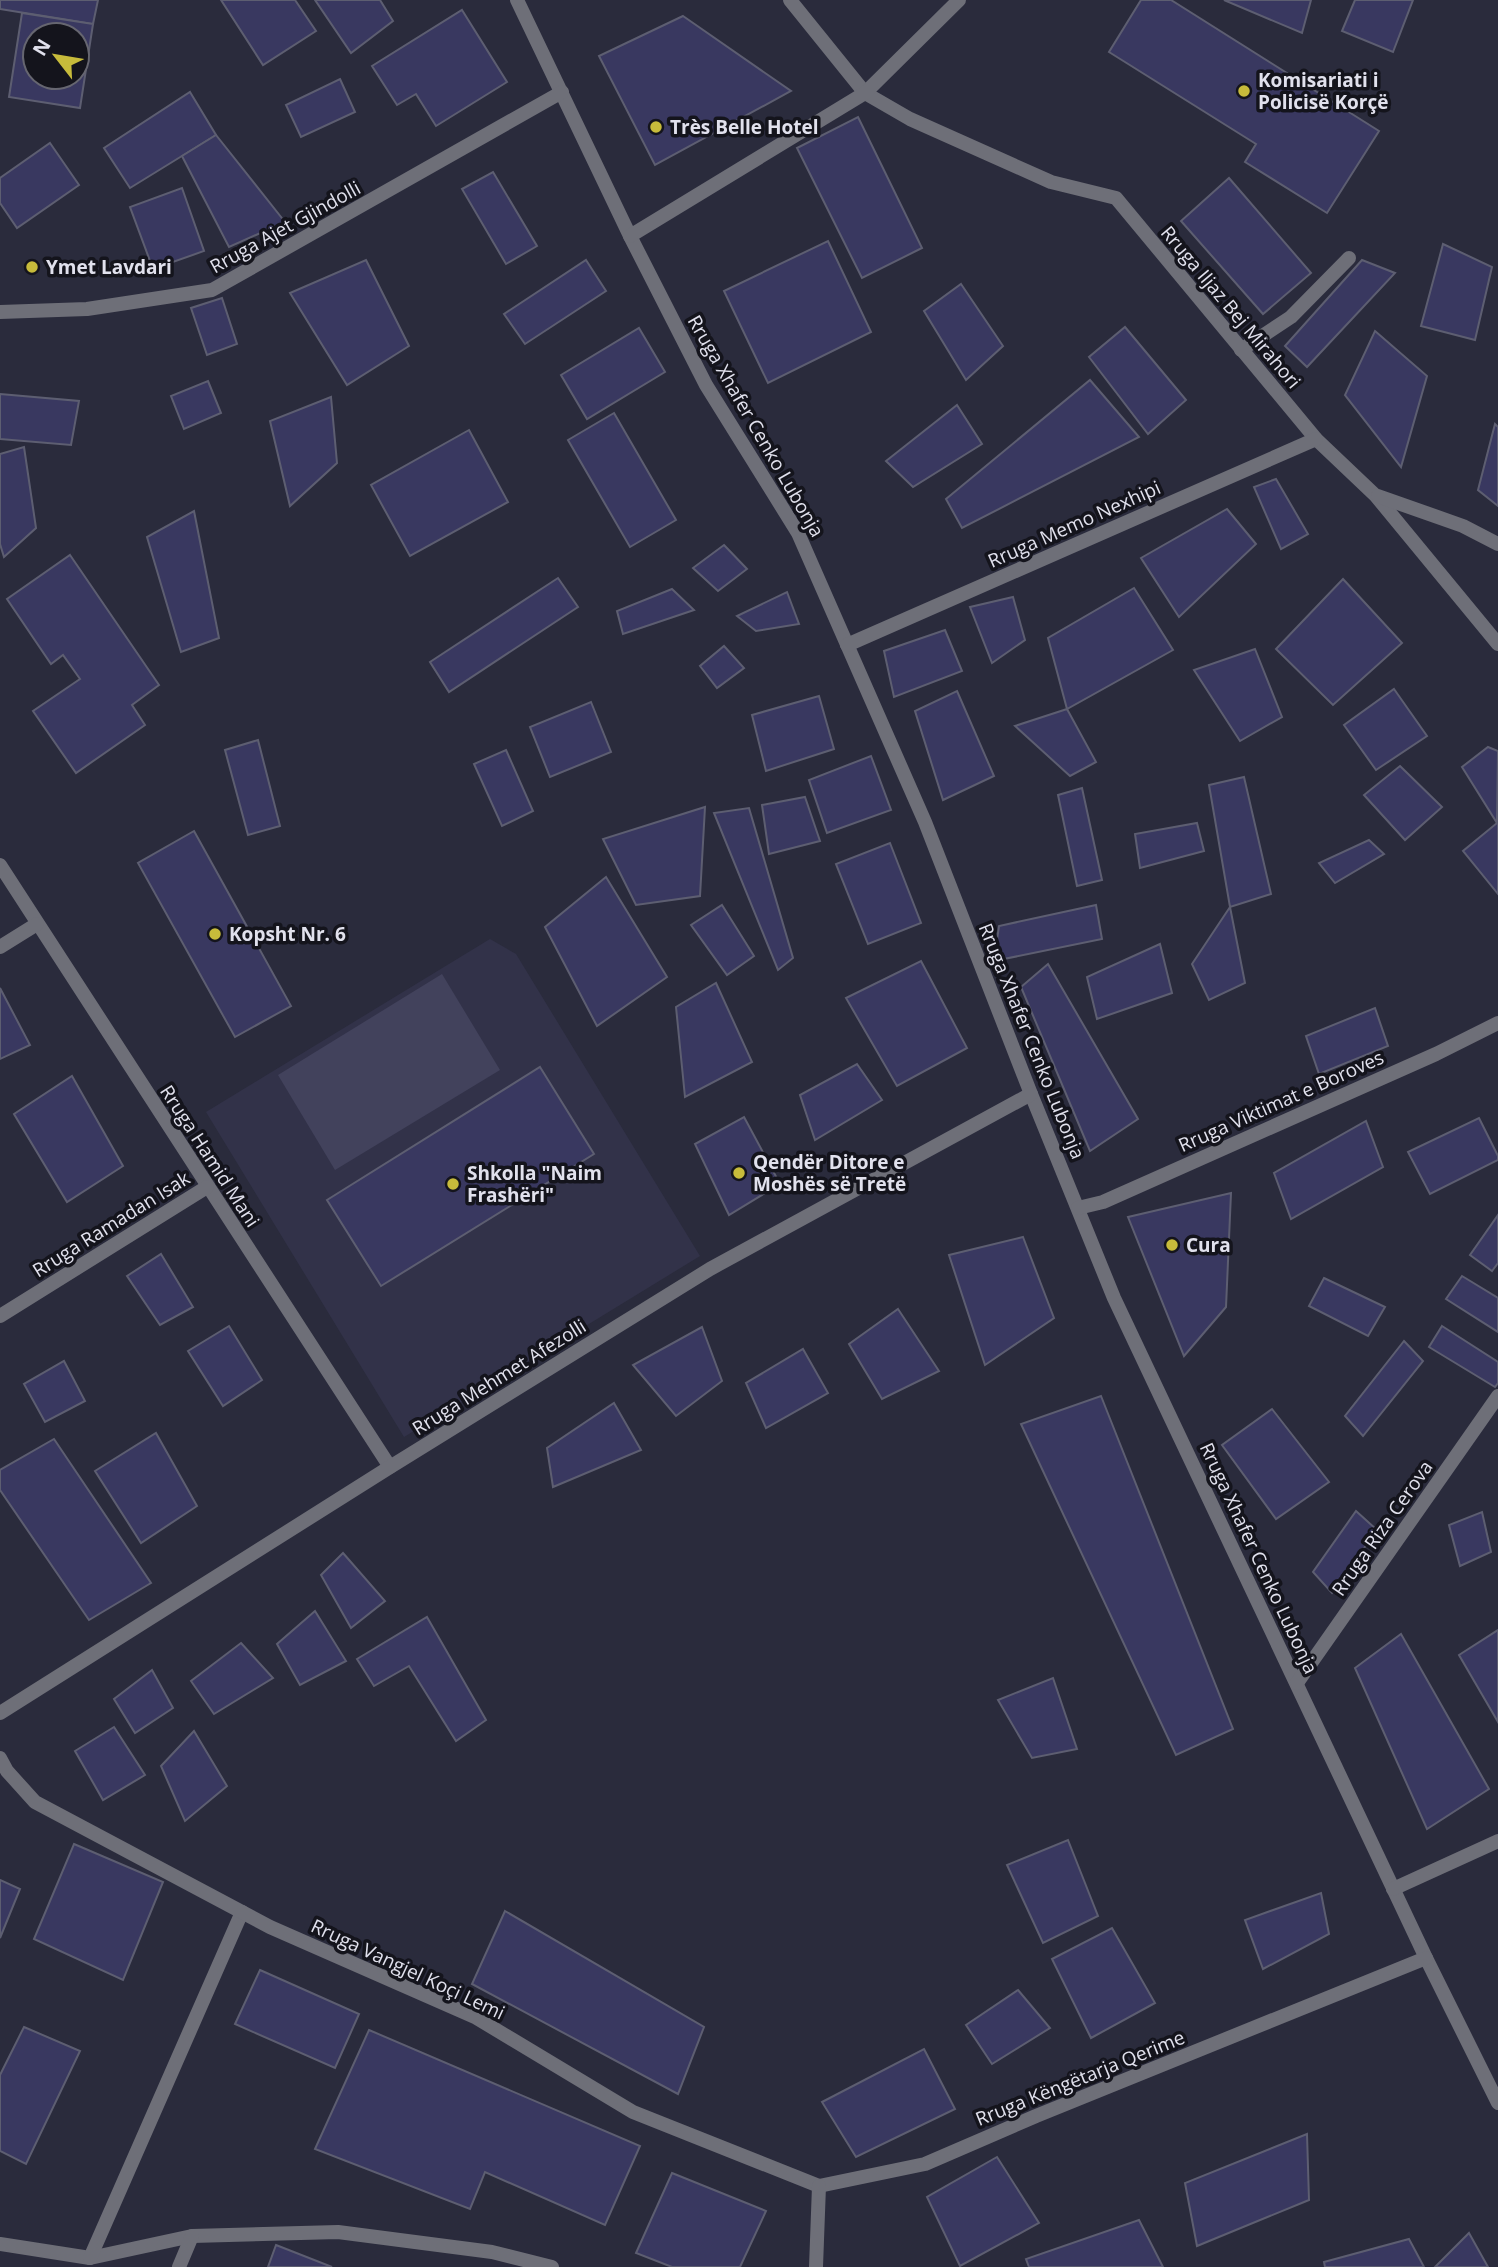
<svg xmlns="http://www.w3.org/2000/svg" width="1498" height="2267" viewBox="0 0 1498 2267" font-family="'Open Sans',sans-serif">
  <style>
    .built { fill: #323249 }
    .green { fill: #42425c }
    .building { fill: #393860; stroke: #5d5e71; stroke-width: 2; fill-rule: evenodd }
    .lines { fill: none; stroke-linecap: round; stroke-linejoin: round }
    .service { stroke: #6e6f78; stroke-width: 14 }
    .minor { stroke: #6e6f78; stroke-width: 14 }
    .poi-dot { fill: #c7bb3b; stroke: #14141c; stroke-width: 2.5 }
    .labels { text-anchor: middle; stroke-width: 7; stroke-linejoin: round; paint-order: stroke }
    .poi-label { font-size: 19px; font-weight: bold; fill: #e1e1ed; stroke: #14141c; text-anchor: start }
    .street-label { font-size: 19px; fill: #e1e1ed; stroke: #14141c }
  </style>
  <rect width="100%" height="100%" fill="#2a2b3c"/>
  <polygon class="built" points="490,939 516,954 700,1256 404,1437 206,1112"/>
  <polygon class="green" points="442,974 500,1070 335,1170 278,1075"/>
  <g class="building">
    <polygon points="0,0 98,0 93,24 0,9"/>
    <polygon points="221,0 295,0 316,31 263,65"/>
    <polygon points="315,0 380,0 393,21 351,53"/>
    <polygon points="1141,0 1171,0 1379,131 1327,213 1245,162 1256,144 1109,52"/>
    <polygon points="1224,0 1311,0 1302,33"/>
    <polygon points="1355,0 1413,0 1393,52 1342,31"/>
    <polygon points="462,10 507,82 436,126 416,94 397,105 372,66"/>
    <path d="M22,13L93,24L80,108L9,97ZM35,35H77V77H35Z"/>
    <polygon points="683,16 791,91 655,165 599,56"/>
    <polygon points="340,79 355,112 301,137 286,105"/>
    <polygon points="190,92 216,135 130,188 104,148"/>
    <polygon points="858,117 922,248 862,278 797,148"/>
    <polygon points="216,135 285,222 229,247 182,156"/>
    <polygon points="50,143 79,185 17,228 0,203 0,178"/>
    <polygon points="493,172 537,246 506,264 462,189"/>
    <polygon points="1229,178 1311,273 1263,314 1181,221"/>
    <polygon points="182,188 204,251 153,269 130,207"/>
    <polygon points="828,241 871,332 768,383 724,291"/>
    <polygon points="1443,244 1492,267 1475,340 1421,326"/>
    <polygon points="366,260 409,346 347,385 290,293"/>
    <polygon points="586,260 606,291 525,344 504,314"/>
    <polygon points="1362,260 1395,273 1307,367 1285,346"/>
    <polygon points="961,284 1003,346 966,380 924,311"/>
    <polygon points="222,298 237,344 207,355 191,308"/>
    <polygon points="1125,327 1186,400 1148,434 1089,357"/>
    <polygon points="639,328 665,372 587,419 561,375"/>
    <polygon points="1375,331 1427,376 1401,467 1345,395"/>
    <polygon points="1090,380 1139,437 962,528 946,499"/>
    <polygon points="208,381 221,413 184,429 171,396"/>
    <polygon points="0,394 79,401 71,445 0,439"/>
    <polygon points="331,397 337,463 290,506 270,421"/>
    <polygon points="957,405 982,444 913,487 886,461"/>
    <polygon points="614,413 676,520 630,547 568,440"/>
    <polygon points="1495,424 1498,427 1498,506 1478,490"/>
    <polygon points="469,430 508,502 410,556 371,485"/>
    <polygon points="24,447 36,528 4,557 0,544 0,454"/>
    <polygon points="1276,479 1308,534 1281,549 1254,487"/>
    <polygon points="1227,509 1256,544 1179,617 1141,558"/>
    <polygon points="194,511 219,638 181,652 147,537"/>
    <polygon points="724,545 747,569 718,591 693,568"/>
    <polygon points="70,555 159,685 132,705 145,725 76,773 33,711 80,679 63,655 51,664 7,599"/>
    <polygon points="558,578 578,607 449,692 430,662"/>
    <polygon points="1343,579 1402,643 1333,705 1276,649"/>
    <polygon points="1134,588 1173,650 1067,709 1048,638"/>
    <polygon points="672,589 694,610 623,634 617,611"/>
    <polygon points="787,592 799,624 756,631 737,616"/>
    <polygon points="1013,597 1025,640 992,663 970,607"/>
    <polygon points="945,630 962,671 894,697 884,651"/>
    <polygon points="724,646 744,668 717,688 700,666"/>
    <polygon points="1255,649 1282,717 1240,741 1194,670"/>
    <polygon points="1394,689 1427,736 1376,770 1344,725"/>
    <polygon points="957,691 994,776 943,800 915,711"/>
    <polygon points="819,696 834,749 766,771 752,715"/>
    <polygon points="591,702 611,752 550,777 530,727"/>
    <polygon points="1067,709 1096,762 1070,776 1015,726"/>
    <polygon points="258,740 280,826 248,835 225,750"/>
    <polygon points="1488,747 1498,751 1497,823 1462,767"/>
    <polygon points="506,750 533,811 502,826 474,764"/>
    <polygon points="871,756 891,810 827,833 809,780"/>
    <polygon points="1400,766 1442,807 1405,840 1364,795"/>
    <polygon points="1244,777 1271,894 1230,907 1209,785"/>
    <polygon points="1082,788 1102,880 1077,886 1058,795"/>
    <polygon points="805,797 820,841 769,854 762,805"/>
    <polygon points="705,807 700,896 636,905 603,839"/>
    <polygon points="749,808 793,958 778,970 714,813"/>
    <polygon points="1197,823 1204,851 1140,868 1135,834"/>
    <polygon points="1497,823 1498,824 1498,894 1463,851"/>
    <polygon points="194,831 291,1006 235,1037 138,863"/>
    <polygon points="1369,840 1384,854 1335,883 1319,863"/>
    <polygon points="890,843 921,923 868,944 836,864"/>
    <polygon points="606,877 667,977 597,1026 545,927"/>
    <polygon points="722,905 754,956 727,975 691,925"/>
    <polygon points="1096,905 1102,939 994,961 999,926"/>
    <polygon points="1230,907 1245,983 1209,1000 1192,964"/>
    <polygon points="1160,944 1172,993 1097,1019 1087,977"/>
    <polygon points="921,961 967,1048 897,1086 846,998"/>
    <polygon points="1048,964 1138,1119 1090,1151 1021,987"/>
    <polygon points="716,983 752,1062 685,1097 676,1007"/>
    <polygon points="0,988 30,1045 0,1059"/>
    <polygon points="1375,1008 1388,1046 1319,1074 1306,1036"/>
    <polygon points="857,1064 882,1100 815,1140 800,1095"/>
    <polygon points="540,1067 594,1154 381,1286 327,1200"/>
    <polygon points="72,1076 123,1166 67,1202 14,1114"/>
    <polygon points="744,1117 780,1184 729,1215 695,1144"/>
    <polygon points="1479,1118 1498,1156 1498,1160 1430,1194 1408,1152"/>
    <polygon points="1366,1121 1383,1167 1291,1219 1274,1173"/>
    <polygon points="1231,1193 1226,1307 1184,1356 1128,1217"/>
    <polygon points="1498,1215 1498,1263 1492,1271 1470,1255"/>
    <polygon points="1023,1237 1054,1318 985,1365 949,1255"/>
    <polygon points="161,1254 193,1307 160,1325 127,1276"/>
    <polygon points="1462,1276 1498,1298 1498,1332 1446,1299"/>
    <polygon points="1324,1278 1385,1307 1368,1336 1309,1306"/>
    <polygon points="898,1309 939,1371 882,1399 849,1344"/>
    <polygon points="229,1326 262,1380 223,1406 188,1351"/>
    <polygon points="1442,1326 1498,1362 1498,1383 1495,1387 1429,1347"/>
    <polygon points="702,1327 722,1381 676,1416 633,1365"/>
    <polygon points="1404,1341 1423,1361 1363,1436 1345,1416"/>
    <polygon points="803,1349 828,1393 766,1428 746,1383"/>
    <polygon points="64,1361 85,1401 45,1422 24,1384"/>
    <polygon points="1101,1396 1233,1729 1176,1755 1021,1424"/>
    <polygon points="614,1403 641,1450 553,1487 547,1448"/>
    <polygon points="1272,1409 1329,1482 1276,1519 1222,1445"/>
    <polygon points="156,1433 197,1506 141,1543 95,1471"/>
    <polygon points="54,1439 151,1583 89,1620 0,1490 0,1470"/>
    <polygon points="1356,1511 1377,1530 1332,1593 1313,1572"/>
    <polygon points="1482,1512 1491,1552 1460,1566 1449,1525"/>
    <polygon points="343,1553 385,1601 351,1628 321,1575"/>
    <polygon points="315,1611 346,1661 300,1685 277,1644"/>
    <polygon points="427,1617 486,1720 456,1741 409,1666 374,1686 357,1659"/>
    <polygon points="1498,1630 1498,1722 1459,1655"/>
    <polygon points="1401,1634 1489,1789 1427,1829 1355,1668"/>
    <polygon points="241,1643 273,1678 214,1714 191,1681"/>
    <polygon points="152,1670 173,1708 135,1733 114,1699"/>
    <polygon points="1053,1678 1077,1749 1032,1758 998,1700"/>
    <polygon points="114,1727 145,1775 103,1800 75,1751"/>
    <polygon points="194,1731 227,1786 185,1821 161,1766"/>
    <polygon points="1068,1840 1098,1916 1043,1943 1007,1865"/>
    <polygon points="74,1844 163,1882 123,1980 34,1939"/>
    <polygon points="0,1880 20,1889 0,1938"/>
    <polygon points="1321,1893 1329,1934 1263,1969 1245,1920"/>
    <polygon points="505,1911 704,2027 678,2094 472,1984"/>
    <polygon points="1112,1928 1155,2003 1091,2038 1052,1959"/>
    <polygon points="260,1970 359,2014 335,2068 235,2024"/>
    <polygon points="1018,1990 1050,2028 992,2064 966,2025"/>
    <polygon points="24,2027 80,2051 26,2164 0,2151 0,2075"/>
    <polygon points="369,2030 640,2146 605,2225 485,2172 470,2209 315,2149"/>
    <polygon points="924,2049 955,2109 856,2157 822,2102"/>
    <polygon points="1307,2134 1309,2200 1197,2246 1185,2183"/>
    <polygon points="997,2157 1039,2223 960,2266 927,2197"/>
    <polygon points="672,2173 766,2211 740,2267 672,2267 636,2253"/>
    <polygon points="1139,2220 1163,2267 1029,2267 1026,2259"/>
    <polygon points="1469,2233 1488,2267 1435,2267"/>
    <polygon points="1409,2239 1424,2267 1325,2267 1324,2262"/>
    <polygon points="276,2245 332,2267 268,2267"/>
  </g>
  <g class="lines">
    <g class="service">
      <polyline points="1241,350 1291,317 1349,258"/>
      <polyline points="0,2244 90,2258 192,2236 338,2232 492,2252 552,2267"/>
      <polyline points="90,2258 242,1912"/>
      <polyline points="179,2267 192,2236"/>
    </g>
    <g class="minor">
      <polyline points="517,0 630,236 706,385 798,533 925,822 1031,1094 1114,1298 1426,1958 1498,2103"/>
      <polyline points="790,0 865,93 910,119 1051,182 1116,198 1316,439 1376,496 1498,644"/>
      <polyline points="630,236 865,93 959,0"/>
      <polyline points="0,312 87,309 212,290 562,92"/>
      <polyline points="1378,496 1463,526 1498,544"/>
      <polyline points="847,645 1316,439"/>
      <polyline points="0,865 390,1467"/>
      <polyline points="0,947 37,924"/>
      <polyline points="1078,1208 1103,1202 1436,1054 1498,1023"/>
      <polyline points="0,1316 207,1187"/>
      <polyline points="1297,1683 1498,1396"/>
      <polyline points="0,1713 390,1467 710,1269 1031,1094"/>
      <polyline points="0,1758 7,1771 35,1802 270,1927 475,2017 633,2112 819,2186"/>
      <polyline points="1393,1889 1498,1841"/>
      <polyline points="819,2186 925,2164 1036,2116 1426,1958"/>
      <polyline points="816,2267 819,2186"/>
    </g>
  </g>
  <g class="poi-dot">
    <circle cx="1244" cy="91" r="7"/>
    <circle cx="656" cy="127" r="7"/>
    <circle cx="32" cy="267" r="7"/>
    <circle cx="215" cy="934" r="7"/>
    <circle cx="739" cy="1173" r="7"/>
    <circle cx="453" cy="1184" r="7"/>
    <circle cx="1172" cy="1245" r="7"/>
  </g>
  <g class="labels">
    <g class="poi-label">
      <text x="1258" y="87">Komisariati i<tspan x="1258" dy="22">Policisë Korçë</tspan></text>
      <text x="670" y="134">Très Belle Hotel</text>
      <text x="46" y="274">Ymet Lavdari</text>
      <text x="229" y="941">Kopsht Nr. 6</text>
      <text x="753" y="1169">Qendër Ditore e<tspan x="753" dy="22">Moshës së Tretë</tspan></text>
      <text x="467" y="1180">Shkolla "Naim<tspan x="467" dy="22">Frashëri"</tspan></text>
      <text x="1186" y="1252">Cura</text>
    </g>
    <g class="street-label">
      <text transform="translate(285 227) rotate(-29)" y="7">Rruga Ajet Gjindolli</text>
      <text transform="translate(1231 307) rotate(50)" y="7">Rruga Iljaz Bej Mirahori</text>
      <text transform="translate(756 426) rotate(60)" y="7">Rruga Xhafer Cenko Lubonja</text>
      <text transform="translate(1074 524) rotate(-24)" y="7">Rruga Memo Nexhipi</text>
      <text transform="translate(1032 1041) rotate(68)" y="7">Rruga Xhafer Cenko Lubonja</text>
      <text transform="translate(1281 1101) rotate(-24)" y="7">Rruga Viktimat e Boroves</text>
      <text transform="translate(210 1156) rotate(57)" y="7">Rruga Hamid Mani</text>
      <text transform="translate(111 1224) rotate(-32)" y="7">Rruga Ramadan Isak</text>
      <text transform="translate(499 1377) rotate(-32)" y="7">Rruga Mehmet Afezolli</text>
      <text transform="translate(1382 1528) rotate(-55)" y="7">Rruga Riza Cerova</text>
      <text transform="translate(1259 1558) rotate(65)" y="7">Rruga Xhafer Cenko Lubonja</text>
      <text transform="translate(408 1969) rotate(25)" y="7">Rruga Vangjel Koçi Lemi</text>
      <text transform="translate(1080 2078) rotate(-22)" y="7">Rruga Këngëtarja Qerime</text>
    </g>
  </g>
  <g transform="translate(56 56) rotate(301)"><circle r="33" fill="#14141c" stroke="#666670" stroke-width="2"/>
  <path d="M0-5L12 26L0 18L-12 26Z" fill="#c7bb3b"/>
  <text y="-10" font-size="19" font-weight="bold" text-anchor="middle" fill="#e1e1ed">N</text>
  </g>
</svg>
